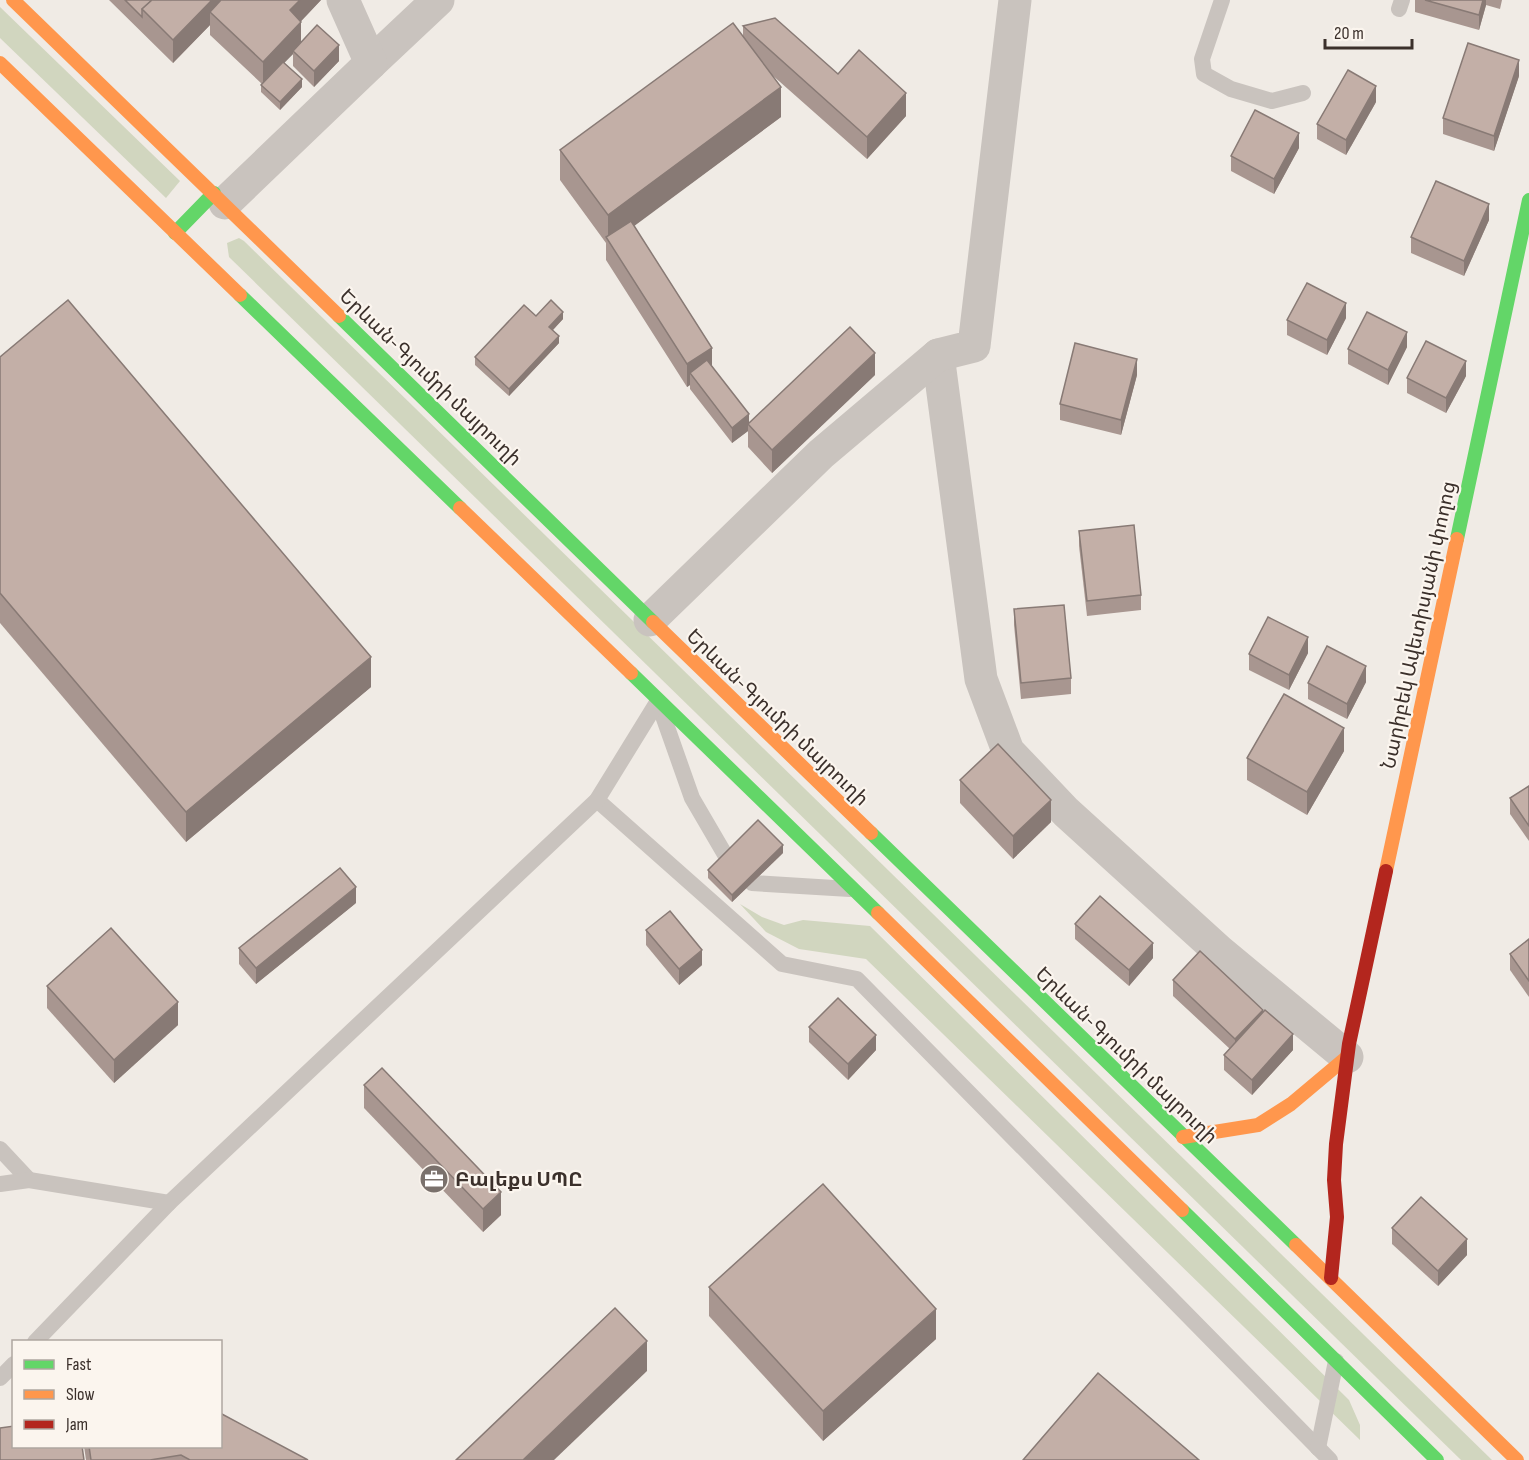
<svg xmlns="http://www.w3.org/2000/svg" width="1529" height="1460" viewBox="0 0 1529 1460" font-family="'Sofia Sans Condensed','Noto Sans Armenian',sans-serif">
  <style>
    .grass { fill: #d1d6bf }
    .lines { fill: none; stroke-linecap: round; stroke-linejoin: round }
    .lane { stroke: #c9c3be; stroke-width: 16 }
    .street { stroke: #c9c3be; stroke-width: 33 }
    .fast { stroke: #63d668; stroke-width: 14 }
    .slow { stroke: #ff974d; stroke-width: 14 }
    .jam { stroke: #b3261e; stroke-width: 14 }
    .wall { fill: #a89690 }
    .shaded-wall { fill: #887a75 }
    .building { fill: #c3afa7; stroke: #887a75; stroke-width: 1.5 }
    .labels { text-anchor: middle; stroke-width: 4.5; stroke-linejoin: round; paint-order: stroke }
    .street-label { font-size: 20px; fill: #3b302b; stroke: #fbf5ee }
    .poi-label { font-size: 20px; font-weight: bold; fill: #3b302b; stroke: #fbf5ee; text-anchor: start }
  </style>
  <rect width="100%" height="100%" fill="#f0ebe5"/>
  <g class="grass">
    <polygon points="0,7 180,181 166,198 0,38"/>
    <polygon points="239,238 244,241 1492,1460 1461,1460 229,257 227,243"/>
    <polygon points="740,904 762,917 784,925 803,920 870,926 1349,1400 1360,1425 1360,1440 866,959 799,949 766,932"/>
  </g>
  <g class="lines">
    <g class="lane">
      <polyline points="1222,0 1202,59 1204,74 1231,89 1272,101 1303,93"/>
      <polyline points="1399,9 1402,0"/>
      <polyline points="662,713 692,798 727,858"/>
      <polyline points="597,800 782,964 857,979 1330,1460"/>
      <polyline points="752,883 850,889"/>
      <polyline points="0,1149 29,1180"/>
      <polyline points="0,1184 29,1180 169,1203"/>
      <polyline points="35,1342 169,1203 597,800 658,701"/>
      <polyline points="0,1378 14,1364"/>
      <polyline points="1318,1448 1336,1361"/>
    </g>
    <g class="street">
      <polyline points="371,63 438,0"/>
      <polyline points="225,203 371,63 343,0"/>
      <polyline points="938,355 981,679 1008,751 1066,812 1219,951 1347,1057"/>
      <polyline points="650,620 821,454 938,355 974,346 1015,0"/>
    </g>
    <g class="fast">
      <polyline points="175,233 214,193"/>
      <polyline points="240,295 460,508"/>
      <polyline points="339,316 653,622"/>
      <polyline points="1457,539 1529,200"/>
      <polyline points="631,673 878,913"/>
      <polyline points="871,833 1296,1245"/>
      <polyline points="1182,1210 1437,1460"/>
    </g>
    <g class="slow">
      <polyline points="13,0 339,316"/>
      <polyline points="0,63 240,295"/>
      <polyline points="460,508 631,673"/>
      <polyline points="653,622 871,833"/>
      <polyline points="1386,871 1457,539"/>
      <polyline points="878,913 1182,1210"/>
      <polyline points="1183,1137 1258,1125 1291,1104 1347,1057"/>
      <polyline points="1296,1245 1517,1460"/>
    </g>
    <polyline class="jam" points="1331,1278 1337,1217 1334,1180 1336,1144 1349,1044 1386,871"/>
  </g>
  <g class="wall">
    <polygon points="109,0 321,0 301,21 301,41 339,61 314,87 293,66 293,54 284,62 302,87 280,110 261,92 261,85 262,84 210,35 210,25 173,63"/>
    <polygon points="1415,0 1502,0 1500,9 1486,5 1479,30 1415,12"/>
    <polygon points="743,26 838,74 906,116 867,159 771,74 781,117 633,226 712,366 749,422 875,375 772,473 748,447 748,431 732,443 690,389 690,385 687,387 606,260 606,243 560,180 560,150 743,36"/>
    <polygon points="1519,76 1494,151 1443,134 1443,118"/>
    <polygon points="1376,102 1346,155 1317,139 1317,124"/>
    <polygon points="1299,148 1274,194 1231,171 1231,156"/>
    <polygon points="1489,220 1464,276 1411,253 1411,237"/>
    <polygon points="536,316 563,319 553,330 559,343 509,396 475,365 475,357"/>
    <polygon points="1346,318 1327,355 1287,335 1287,320"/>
    <polygon points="1407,347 1388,385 1348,364 1348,349"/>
    <polygon points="0,357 371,687 186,842 0,623"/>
    <polygon points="1137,375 1121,435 1060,420 1060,404"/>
    <polygon points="1466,376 1446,413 1407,393 1407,378"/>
    <polygon points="1079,531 1141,595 1141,610 1087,616 1079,546"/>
    <polygon points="1014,609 1071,678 1071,694 1021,699 1014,625"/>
    <polygon points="1308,653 1289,690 1249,670 1249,654"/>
    <polygon points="1366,682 1347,719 1308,699 1308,683"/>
    <polygon points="1344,751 1307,815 1247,780 1247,758"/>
    <polygon points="960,780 1051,822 1013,859 960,803"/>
    <polygon points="1529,786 1529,841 1510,814 1510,798"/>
    <polygon points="783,853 732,902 708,878 708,870"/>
    <polygon points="356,903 256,984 239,964 239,948"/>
    <polygon points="1075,924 1153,958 1129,986 1075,939"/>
    <polygon points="646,930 702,965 679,985 646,945"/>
    <polygon points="1529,939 1529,997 1510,970 1510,954"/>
    <polygon points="1173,980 1263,1012 1293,1050 1252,1095 1224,1070 1224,1055 1230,1049 1173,996"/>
    <polygon points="47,986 178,1025 114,1083 47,1008"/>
    <polygon points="809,1027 876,1050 848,1080 809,1042"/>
    <polygon points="364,1085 501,1215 483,1232 364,1108"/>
    <polygon points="1392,1228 1467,1255 1438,1286 1392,1244"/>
    <polygon points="709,1287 936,1339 823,1441 709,1316"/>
    <polygon points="84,1446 220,1446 308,1460 86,1460"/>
  </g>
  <g class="shaded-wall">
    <polygon points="212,0 234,0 210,12 210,25 173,63 173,40"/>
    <polygon points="300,0 321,0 290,33 290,10"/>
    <polygon points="1483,0 1486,0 1486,5 1479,30 1479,15"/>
    <polygon points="301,22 301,44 293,51 293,54 263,85 263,62"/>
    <polygon points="339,45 339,61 314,87 314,71"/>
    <polygon points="1519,60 1519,76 1494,151 1494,136"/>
    <polygon points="302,79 302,87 280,110 280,102"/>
    <polygon points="1376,86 1376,102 1346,155 1346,140"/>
    <polygon points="781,87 781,117 610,244 608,240 608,215"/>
    <polygon points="906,93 906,116 867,159 867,137"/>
    <polygon points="1299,133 1299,148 1274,194 1274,179"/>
    <polygon points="1489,204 1489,220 1464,276 1464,261"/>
    <polygon points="1346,303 1346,318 1327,355 1327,340"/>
    <polygon points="563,312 563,319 549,334 549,327"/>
    <polygon points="1407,332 1407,347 1388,385 1388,370"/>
    <polygon points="559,336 559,343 509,396 509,389"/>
    <polygon points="712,348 712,371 690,373 690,385 687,387 687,364"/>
    <polygon points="875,353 875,375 772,473 772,450"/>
    <polygon points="1137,359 1137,375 1121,435 1121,420"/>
    <polygon points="1466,361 1466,376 1446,413 1446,398"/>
    <polygon points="749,414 749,425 748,424 748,431 732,443 732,428"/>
    <polygon points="1308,637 1308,653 1289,690 1289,675"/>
    <polygon points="371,657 371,687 186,842 186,812"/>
    <polygon points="1366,666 1366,682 1347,719 1347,704"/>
    <polygon points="1344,728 1344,751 1307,815 1307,792"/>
    <polygon points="1051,800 1051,822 1013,859 1013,836"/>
    <polygon points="783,845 783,853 732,902 732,895"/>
    <polygon points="356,887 356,903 256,984 256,968"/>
    <polygon points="1153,943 1153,958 1129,986 1129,970"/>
    <polygon points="702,950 702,965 679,985 679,969"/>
    <polygon points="178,1002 178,1025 114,1083 114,1060"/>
    <polygon points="1263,1010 1263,1025 1235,1055 1235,1039"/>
    <polygon points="1293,1034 1293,1050 1252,1095 1252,1080"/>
    <polygon points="876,1035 876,1050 848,1080 848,1064"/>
    <polygon points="501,1192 501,1215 483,1232 483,1209"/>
    <polygon points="1467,1239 1467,1255 1438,1286 1438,1271"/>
    <polygon points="936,1309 936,1339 823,1441 823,1411"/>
    <polygon points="647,1341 647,1371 554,1460 523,1460"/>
  </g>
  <g class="building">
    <polygon points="125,0 152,0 142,9 142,17"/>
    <polygon points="152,0 212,0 173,40 142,9"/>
    <polygon points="221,0 300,0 290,10 301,22 263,62 210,12"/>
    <polygon points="1425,0 1483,0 1479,15"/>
    <polygon points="775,18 838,74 859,50 906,93 867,137 743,26"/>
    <polygon points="733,23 781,87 608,215 560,150"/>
    <polygon points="317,25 339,45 314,71 293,51"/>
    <polygon points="1468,43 1519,60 1494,136 1443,118"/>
    <polygon points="283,62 302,79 280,102 261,85"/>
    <polygon points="1348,70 1376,86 1346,140 1317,124"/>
    <polygon points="1255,110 1299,133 1274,179 1231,156"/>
    <polygon points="1436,181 1489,204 1464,261 1411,237"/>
    <polygon points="631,221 712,348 687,364 606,237"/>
    <polygon points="1307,283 1346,303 1327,340 1287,320"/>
    <polygon points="68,300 371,657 186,812 0,593 0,357"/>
    <polygon points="551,300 563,312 549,327 559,336 509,389 475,357 524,305 536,316"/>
    <polygon points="1367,312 1407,332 1388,370 1348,349"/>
    <polygon points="850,327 875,353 772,450 748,424"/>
    <polygon points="1426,341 1466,361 1446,398 1407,378"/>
    <polygon points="1075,343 1137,359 1121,420 1060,404"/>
    <polygon points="707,360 749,414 732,428 690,373"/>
    <polygon points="1134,525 1141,595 1087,601 1079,531"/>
    <polygon points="1064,605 1071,678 1021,683 1014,609"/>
    <polygon points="1268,617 1308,637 1289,675 1249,654"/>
    <polygon points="1327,646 1366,666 1347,704 1308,683"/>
    <polygon points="1284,694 1344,728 1307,792 1247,758"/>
    <polygon points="998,744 1051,800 1013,836 960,780"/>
    <polygon points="1529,786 1529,826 1510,798"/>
    <polygon points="758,820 783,845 732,895 708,870"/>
    <polygon points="340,868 356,887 256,968 239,948"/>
    <polygon points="1100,896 1153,943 1129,970 1075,924"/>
    <polygon points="670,911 702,950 679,969 646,930"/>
    <polygon points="111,928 178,1002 114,1060 47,986"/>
    <polygon points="1529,939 1529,981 1510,954"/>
    <polygon points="1200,951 1263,1010 1235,1039 1173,980"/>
    <polygon points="838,998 876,1035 848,1064 809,1027"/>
    <polygon points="1265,1010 1293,1034 1252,1080 1224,1055"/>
    <polygon points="382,1068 501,1192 483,1209 364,1085"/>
    <polygon points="823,1184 936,1309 823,1411 709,1287"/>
    <polygon points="1421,1197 1467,1239 1438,1271 1392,1228"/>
    <polygon points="615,1308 647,1341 523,1460 456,1460"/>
    <polygon points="1098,1373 1199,1460 1023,1460"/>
    <polygon points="220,1413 308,1460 190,1460 181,1455 150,1460 91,1460 89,1446 220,1446"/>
    <polygon points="14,1426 14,1446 82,1446 84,1460 0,1460 0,1428"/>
  </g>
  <defs>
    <g id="office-disc" transform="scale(1.5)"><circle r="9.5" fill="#7a716c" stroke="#fbf5ee"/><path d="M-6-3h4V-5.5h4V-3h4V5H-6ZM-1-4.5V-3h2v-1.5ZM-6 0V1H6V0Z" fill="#fff"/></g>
  </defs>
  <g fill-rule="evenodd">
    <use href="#office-disc" x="434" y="1179"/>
  </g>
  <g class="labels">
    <g class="street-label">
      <text transform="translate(431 377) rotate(44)" y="7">Երևան-Գյումրի մայրուղի</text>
      <text transform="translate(1418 625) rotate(-78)" y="7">Նարիբեկ Ավետիսյանի փողոց</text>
      <text transform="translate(778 717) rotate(44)" y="7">Երևան-Գյումրի մայրուղի</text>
      <text transform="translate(1127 1055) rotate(44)" y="7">Երևան-Գյումրի մայրուղի</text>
    </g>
    <g class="poi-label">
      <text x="455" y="1186">Բալեքս ՍՊԸ</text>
    </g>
  </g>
  <rect x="12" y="1340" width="210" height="108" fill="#fbf5ee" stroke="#aea6a0" stroke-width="1.5"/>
  <rect x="24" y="1360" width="30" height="9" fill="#63d668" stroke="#aea6a0" stroke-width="1.5"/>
  <text x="66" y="1370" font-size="18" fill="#3b302b">Fast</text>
  <rect x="24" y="1390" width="30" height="9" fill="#ff974d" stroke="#aea6a0" stroke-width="1.5"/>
  <text x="66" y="1400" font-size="18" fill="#3b302b">Slow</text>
  <rect x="24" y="1420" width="30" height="9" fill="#b3261e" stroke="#aea6a0" stroke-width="1.5"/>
  <text x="66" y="1430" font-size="18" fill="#3b302b">Jam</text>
  <path d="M1325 39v9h87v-9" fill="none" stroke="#3b302b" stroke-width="3"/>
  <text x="1334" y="39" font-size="18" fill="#3b302b" stroke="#fbf5ee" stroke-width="4.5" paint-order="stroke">20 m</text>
</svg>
